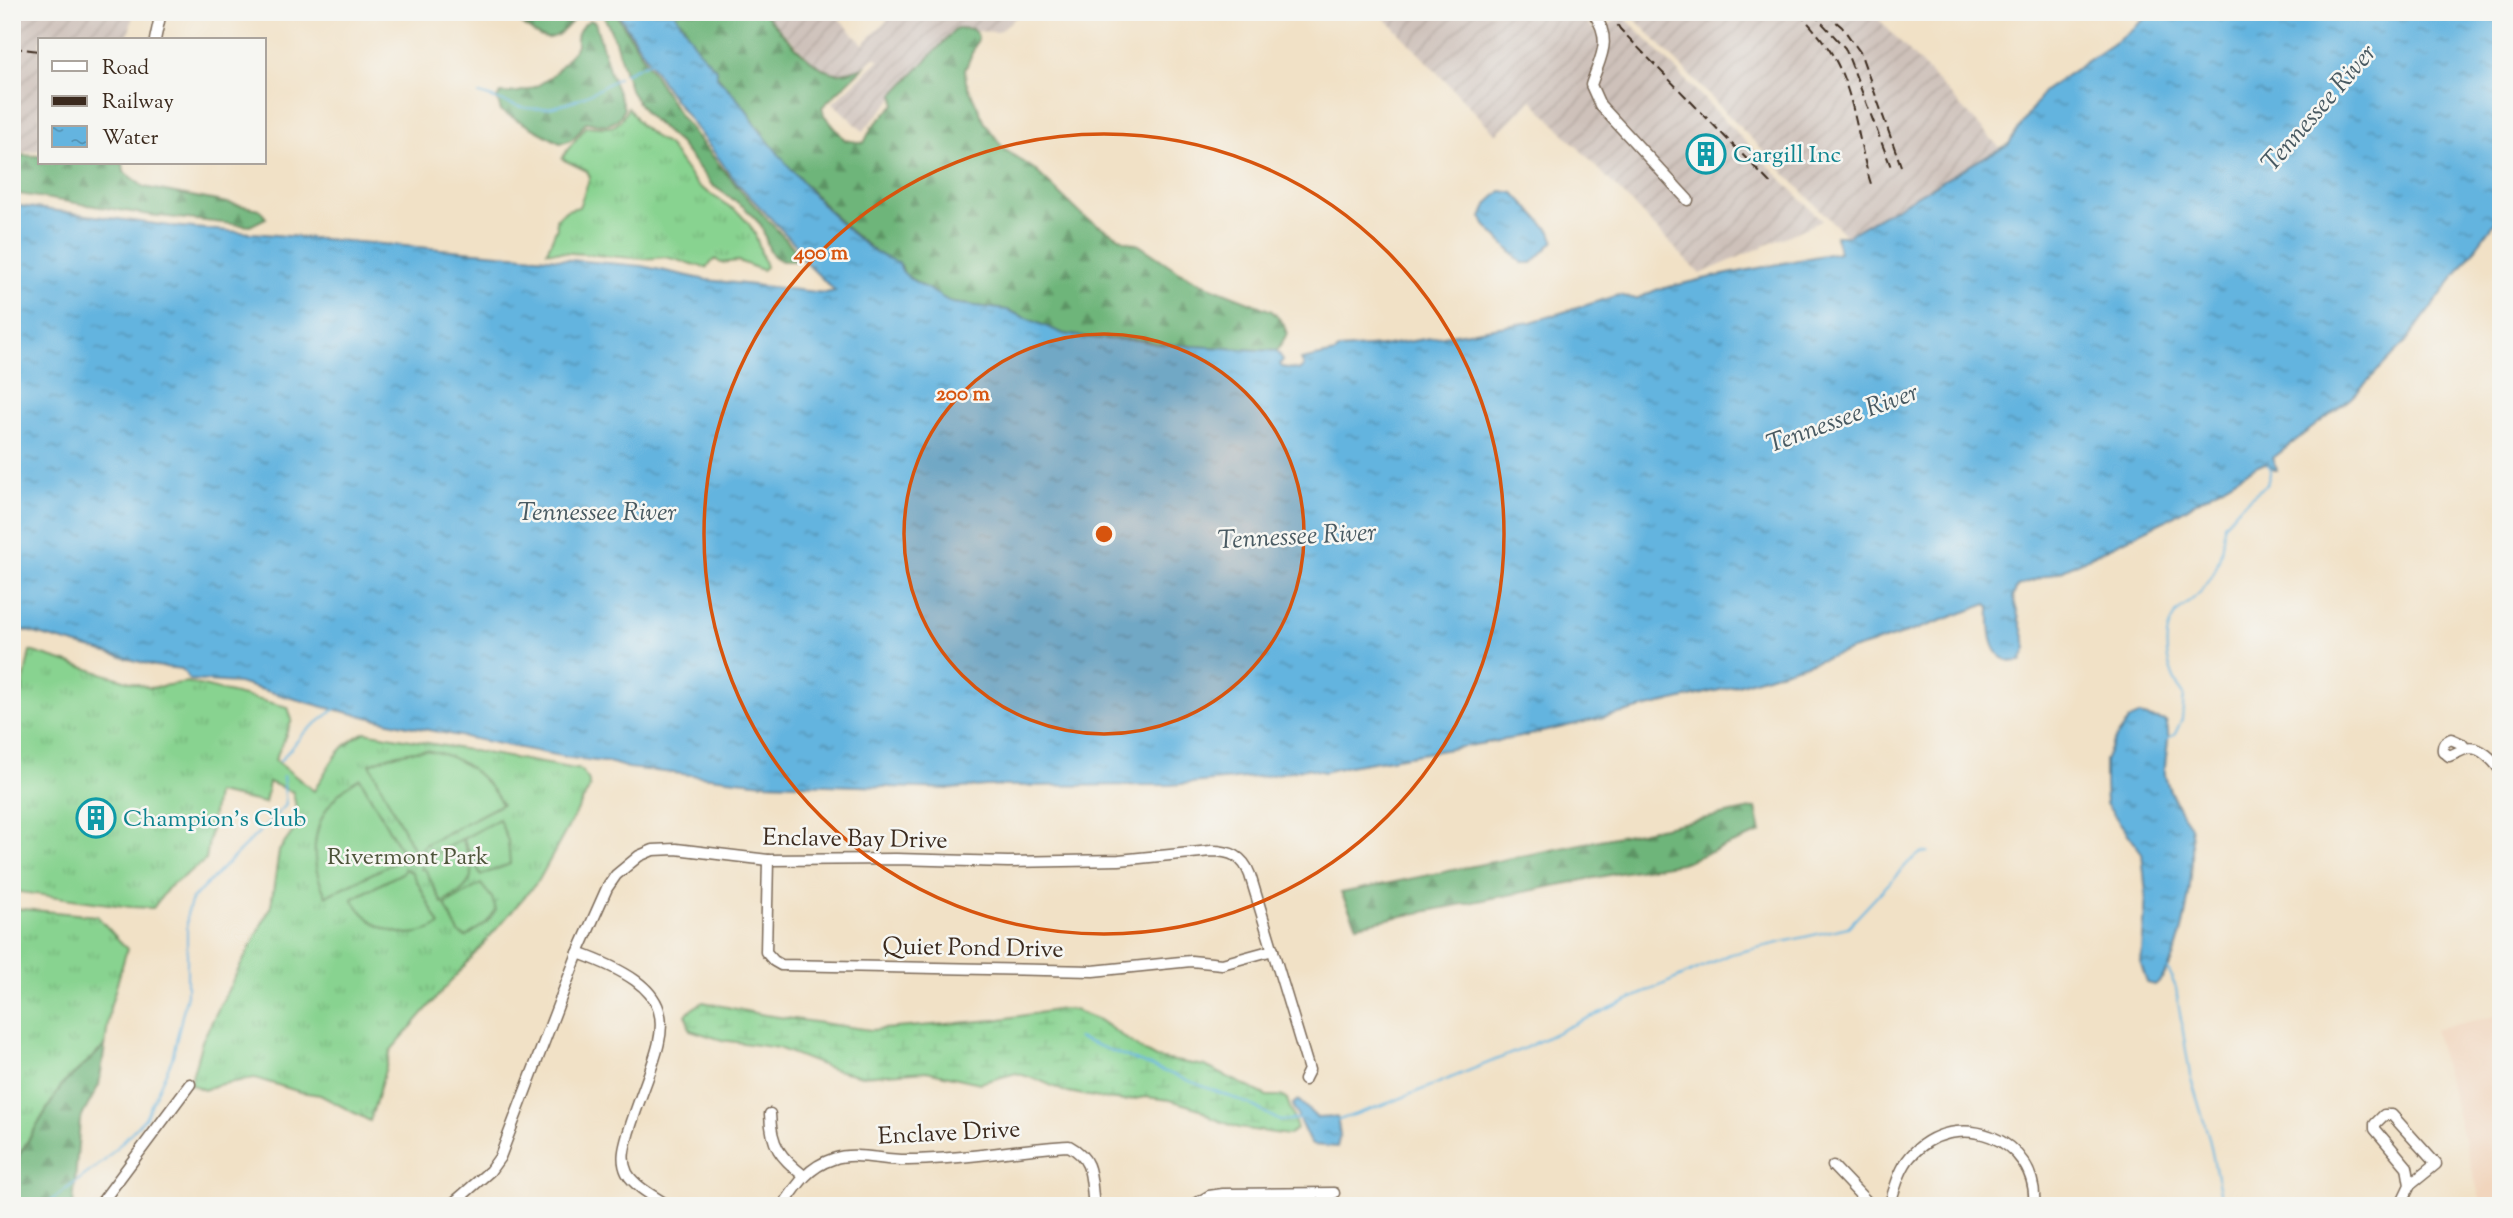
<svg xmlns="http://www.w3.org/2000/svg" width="2513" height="1218" viewBox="0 0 2513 1218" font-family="'Sorts Mill Goudy',serif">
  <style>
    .built { fill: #f1d5bd }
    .industrial { fill: url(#industrial-furrows) }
    .grass { fill: url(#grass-tufts); stroke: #627e57; stroke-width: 2 }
    .forest { fill: url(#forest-firs); stroke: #54704c; stroke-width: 2 }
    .wetland { fill: url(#wetland-marsh); stroke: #627e57; stroke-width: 2 }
    .garden { fill: #88d390; stroke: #627e57; stroke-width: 2 }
    .water { fill: url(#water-ripples); stroke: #506f7e; stroke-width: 2 }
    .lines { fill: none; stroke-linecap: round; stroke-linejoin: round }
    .stream { stroke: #64b4df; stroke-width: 2 }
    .minor-casing { stroke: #7b6a59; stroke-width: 13 }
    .minor { stroke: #fff; stroke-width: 10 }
    .rail { stroke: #3b2a1e; stroke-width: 2; stroke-dasharray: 10 5; stroke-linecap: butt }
    .ring { fill: none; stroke: #d7540e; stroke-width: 3.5 }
    .labels { text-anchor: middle; stroke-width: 5; stroke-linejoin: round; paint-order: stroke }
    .culture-label { font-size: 24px; fill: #0d838f; stroke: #f6f6f2; text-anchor: start }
    .street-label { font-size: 24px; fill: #3b2a1e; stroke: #f6f6f2 }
    .park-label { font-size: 24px; fill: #4e543a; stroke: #f6f6f2 }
    .water-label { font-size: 26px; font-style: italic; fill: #495a62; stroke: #f6f6f2 }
    .centre { fill: #d7540e; stroke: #f6f6f2; stroke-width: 3.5 }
    .ring-label { font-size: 21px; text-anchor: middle; font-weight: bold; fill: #d7540e; stroke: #f6f6f2; stroke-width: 5; stroke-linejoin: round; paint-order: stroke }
  </style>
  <defs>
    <pattern id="industrial-furrows" width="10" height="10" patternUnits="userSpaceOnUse" patternTransform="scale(1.75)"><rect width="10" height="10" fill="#cec1ba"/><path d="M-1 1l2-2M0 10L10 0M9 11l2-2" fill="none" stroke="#b2a69f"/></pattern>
    <pattern id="grass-tufts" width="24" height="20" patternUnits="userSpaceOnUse" patternTransform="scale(1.75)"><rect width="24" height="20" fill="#88d390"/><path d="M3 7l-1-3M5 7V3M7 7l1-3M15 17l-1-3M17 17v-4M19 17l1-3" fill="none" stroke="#76b57c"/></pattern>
    <pattern id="forest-firs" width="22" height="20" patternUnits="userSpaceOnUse" patternTransform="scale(1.75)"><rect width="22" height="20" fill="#6eb57a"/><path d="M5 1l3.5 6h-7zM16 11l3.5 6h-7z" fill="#5c9363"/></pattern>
    <pattern id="wetland-marsh" width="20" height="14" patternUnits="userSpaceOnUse" patternTransform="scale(1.75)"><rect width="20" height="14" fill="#88d390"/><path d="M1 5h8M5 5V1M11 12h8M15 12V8" fill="none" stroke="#76b57c"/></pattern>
    <pattern id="water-ripples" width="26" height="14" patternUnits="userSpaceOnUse" patternTransform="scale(1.75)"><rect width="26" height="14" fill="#64b4df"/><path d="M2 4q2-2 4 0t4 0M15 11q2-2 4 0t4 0" fill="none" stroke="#5493b4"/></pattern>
  </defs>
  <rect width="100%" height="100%" fill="#f6f6f2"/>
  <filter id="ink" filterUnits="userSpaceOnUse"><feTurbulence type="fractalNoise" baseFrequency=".0143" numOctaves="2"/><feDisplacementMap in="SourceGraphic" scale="14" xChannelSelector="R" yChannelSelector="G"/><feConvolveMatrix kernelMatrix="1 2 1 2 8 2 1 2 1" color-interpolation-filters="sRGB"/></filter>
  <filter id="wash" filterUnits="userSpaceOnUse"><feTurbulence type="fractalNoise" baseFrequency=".00686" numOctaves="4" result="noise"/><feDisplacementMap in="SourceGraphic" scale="28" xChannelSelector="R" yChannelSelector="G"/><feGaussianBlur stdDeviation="1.57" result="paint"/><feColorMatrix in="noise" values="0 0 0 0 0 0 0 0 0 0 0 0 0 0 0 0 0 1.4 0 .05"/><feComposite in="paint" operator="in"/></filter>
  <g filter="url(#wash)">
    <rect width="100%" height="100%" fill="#f1e1c6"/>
    <polygon class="built" points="2501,1015 2501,1206 2482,1206 2434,1029"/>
    <g class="industrial">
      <polygon points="12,12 134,12 127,40 40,40 40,150 22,153 12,151"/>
      <polygon points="763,12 833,12 863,44 896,12 1022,12 998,32 955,30 863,131 833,103 880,59 875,58 864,67 841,73 825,71 808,57"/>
      <polygon points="1379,12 1577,12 1599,35 1621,13 1822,221 1700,274 1532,100 1496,134"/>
      <polygon points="1628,12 1872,12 2001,149 1846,236"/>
    </g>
    <g class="grass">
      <path d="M628,107L640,125L653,136L668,145L697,185L739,213L749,224L755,234L766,267L762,270L738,261L721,263L715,259L706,268L666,257L645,259L547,251L557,227L556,219L567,210L579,207L590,177L587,171L562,159C568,146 578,139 586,126C607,127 618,133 628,107Z"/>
      <path d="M30,651L150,688L187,682L288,707L292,720L275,760L314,791C329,766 337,746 365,732L581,770L588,779L590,787L539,880L391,1050L370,1121L320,1095L300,1092L255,1078L217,1085L204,1090L190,1084L202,1041L271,906L279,851L299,823L293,792L269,782L265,803L216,793L206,860L169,887L153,908L131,907L12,891V739Z"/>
      <polygon points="12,908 97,916 127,949 110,1008 105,1046 62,1085 16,1160 12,1159"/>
    </g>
    <g class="forest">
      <path d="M516,12H580C551,47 547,45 514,17Z"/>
      <polygon points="602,12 615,12 680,116 740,190 792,246 799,255 795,261 782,261 775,257 770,252 761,225 744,207 712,185 679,143 646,114 631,92 614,38"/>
      <path d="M674,12H763C779,29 814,72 837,73C846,74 856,69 864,67L822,107L824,115L845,140L864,143L872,127L895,104L894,94L957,28L972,29L977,34L978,39L965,70L966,82L985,123L1004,149L1034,169L1083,216L1126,241L1139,245L1178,271L1201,283L1272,311L1283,323L1287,334L1277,351L1157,344L1138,340L1101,339L1064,334L1007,310L952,303L936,295L904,274L901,265L882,257L844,226L788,166L756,126L747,110L717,76V70L700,52Z"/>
      <path d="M590,20L595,22L610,73L624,108C618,128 603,126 586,122C578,132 574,143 560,143L501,111L497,98L501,93C538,95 557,74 577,46C576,33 579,27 590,20Z"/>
      <polygon points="12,155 40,156 40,163 123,163 124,172 144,187 259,209 266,218 250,226 150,215 12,193"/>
      <polygon points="1756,808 1761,833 1681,863 1619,873 1357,925 1341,893"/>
      <polygon points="105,1046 99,1085 80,1120 73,1206 12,1206 12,1159 16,1160 62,1085"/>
    </g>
    <polygon class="wetland" points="703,1002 765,1015 871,1030 995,1020 1062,1009 1074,1010 1099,1020 1145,1052 1156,1058 1205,1066 1267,1096 1281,1096 1287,1099 1297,1129 1288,1135 1239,1128 1212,1118 1200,1109 1170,1100 1145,1097 1124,1101 1104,1099 1063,1091 1039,1080 1016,1073 980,1083 926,1071 862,1076 832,1069 778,1048 722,1040 690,1030 686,1015 689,1011"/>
    <g class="garden">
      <path d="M425,750C460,755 484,774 502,804L424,845L420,851L413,849L370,764C389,755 405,751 425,750Z"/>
      <path d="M360,778L400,849L404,851L402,859L326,896C304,852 314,804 360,778Z"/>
      <polygon points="499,819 508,841 510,864 481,875 463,839"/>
      <path d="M462,839C477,874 477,884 442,903L425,869H421L423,861Z"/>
      <path d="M405,869L412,872L440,925C406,944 372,930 352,899L402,873Z"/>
      <polygon points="481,884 492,898 496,910 486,923 466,937 459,933 445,905"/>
    </g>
    <g class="water">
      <path d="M617,12H674L700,52L717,70V77C727,87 737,98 746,109C750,115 752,122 757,127C784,161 857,255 899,262L901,270L909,278L952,303L1007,310L1064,334L1101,339L1138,340L1157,344L1277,351L1283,360L1280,364L1282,367L1300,370L1304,366L1301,360L1335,353L1340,349L1381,346L1531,322L1619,295L1636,299L1656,290L1703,279L1839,252L1836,236H1846L1988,155L2008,145L2044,91L2121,38L2153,12H2501V214L2404,344L2351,398L2273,458L2277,470H2274L2268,464L2258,465L2166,520L2061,571L2017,586L2013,597L2027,648L2021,661C1990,666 1989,630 1990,607L1987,604L1910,632L1728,688L1521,737L1349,766L1324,772L1307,768L1266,776L1170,785L986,786L950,789L764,783L628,768L612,763L571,758L403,725L324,707L238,683L190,680L182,669L155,666L12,627V205L170,226L642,266L707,280L825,293L835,291L802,259L796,245L737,183L668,91Z"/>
      <polygon points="1501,191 1514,193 1551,232 1554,240 1552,243 1532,263 1522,263 1485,225 1482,218 1488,203"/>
      <path d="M2139,715L2166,721C2172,737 2164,756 2165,774C2167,788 2175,802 2182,814C2184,818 2189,823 2190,827C2198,860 2183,966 2155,985L2147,983L2141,964L2146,895L2142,853L2106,804L2105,785V760L2113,742L2129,720Z"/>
      <polygon points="1298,1100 1317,1118 1337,1117 1340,1135 1337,1147 1312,1145 1309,1141 1294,1109 1293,1104"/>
    </g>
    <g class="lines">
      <g class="stream">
        <polyline points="624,74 649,62"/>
        <path d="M479,94C495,98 510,105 526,108C557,113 593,93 618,78"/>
        <path d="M2168,738L2175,734L2182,719L2184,695C2168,675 2159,638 2175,615C2183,605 2195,599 2203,589C2219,571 2223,548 2224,524L2242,504L2267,484L2271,470L2268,465"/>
        <polyline points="280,761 304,733 335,709"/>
        <polyline points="2168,969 2176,988 2190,1075 2209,1138 2223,1206"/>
        <polyline points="1078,1038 1249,1104 1280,1121 1300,1119"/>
        <polyline points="1336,1121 1394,1101 1525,1048 1570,1026 1731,954 1848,927 1909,862 1921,853 1928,852"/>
        <polyline points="44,1206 104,1161 145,1118 172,1059 187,994 187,914 192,899 286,805 283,776"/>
      </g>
    </g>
  </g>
  <g filter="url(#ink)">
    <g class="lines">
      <g class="minor-casing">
        <g id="minor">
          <path d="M1593,12C1613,41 1601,55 1591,85L1600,105L1688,200"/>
          <polyline points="155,40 161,12"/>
          <path d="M2466,749L2462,744L2451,739C2445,742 2442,743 2443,751L2449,756C2455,754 2461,750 2466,749C2480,745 2494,761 2501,771"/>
          <polyline points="768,860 766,952 774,961 781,965 1093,971 1191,961 1222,964 1273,950"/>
          <path d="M578,953C701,997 659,1035 629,1131C625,1145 620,1159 627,1173C635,1187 655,1197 669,1206"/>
          <path d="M770,1114C771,1146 780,1157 804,1176"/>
          <polyline points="1833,1166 1871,1206"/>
          <polyline points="99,1206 190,1084"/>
          <path d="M450,1206L490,1171L500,1157L578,953L607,888L616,875L639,856L653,850L676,849L768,860L896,859L1008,862L1119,860L1211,851C1231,851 1243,856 1250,875L1309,1070L1304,1080"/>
          <path d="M783,1206C797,1185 808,1167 833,1159C856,1151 884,1161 908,1160C962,1160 1015,1149 1069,1146C1095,1160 1090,1179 1094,1206"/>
          <polyline points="1192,1206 1209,1196 1223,1194 1334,1193"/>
          <path d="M1889,1206C1895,1189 1899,1170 1910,1157C1954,1105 2040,1138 2034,1206"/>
          <polyline points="2400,1206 2410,1185 2436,1164 2392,1115 2384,1115 2375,1124 2375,1129 2407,1167 2410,1185"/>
        </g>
      </g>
      <use href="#minor" class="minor"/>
      <g class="rail">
        <polyline points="1610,12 1620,29 1772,185"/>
        <path d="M1798,12C1813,28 1829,46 1838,65C1856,103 1859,148 1872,187"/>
        <polyline points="1812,12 1845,48 1891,167"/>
        <polyline points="1825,12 1842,27 1860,52 1901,166"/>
        <polyline points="12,48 40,51"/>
      </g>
    </g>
  </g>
  <circle cx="1104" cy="534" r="200" fill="#d7540e" fill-opacity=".12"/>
  <g class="ring">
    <circle cx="1104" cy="534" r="200"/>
    <circle cx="1104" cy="534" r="400"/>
  </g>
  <defs>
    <g id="building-ring" transform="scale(2.0125)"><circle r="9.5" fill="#f6f6f2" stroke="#0f9aa8" stroke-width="1.5"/><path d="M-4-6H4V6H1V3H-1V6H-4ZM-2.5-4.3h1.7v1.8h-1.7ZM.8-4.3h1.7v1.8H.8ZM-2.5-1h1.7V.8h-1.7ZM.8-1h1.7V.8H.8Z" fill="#0f9aa8"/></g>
  </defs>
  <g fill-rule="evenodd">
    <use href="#building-ring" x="1706" y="154"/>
    <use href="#building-ring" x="96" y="818"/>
  </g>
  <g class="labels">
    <g class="culture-label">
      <text x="1733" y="162">Cargill Inc</text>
      <text x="123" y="826">Champion's Club</text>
    </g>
    <g class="street-label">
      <text transform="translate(855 838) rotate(1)" y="8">Enclave Bay Drive</text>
      <text transform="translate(973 947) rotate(1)" y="8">Quiet Pond Drive</text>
      <text transform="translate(949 1132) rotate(-3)" y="8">Enclave Drive</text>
    </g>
    <g class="park-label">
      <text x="408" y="864">Rivermont Park</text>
    </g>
    <g class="water-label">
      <text transform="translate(2318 107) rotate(-49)" y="9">Tennessee River</text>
      <text transform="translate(1842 417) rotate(-20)" y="9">Tennessee River</text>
      <text x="597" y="520">Tennessee River</text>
      <text transform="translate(1297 535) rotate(-3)" y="9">Tennessee River</text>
    </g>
  </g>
  <circle cx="1104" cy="534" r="10" class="centre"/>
  <g class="ring-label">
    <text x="821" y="259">400 m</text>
    <text x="963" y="400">200 m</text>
  </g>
  <rect width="2513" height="1218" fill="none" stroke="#f6f6f2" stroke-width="42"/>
  <rect x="38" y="38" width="228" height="126" fill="#f6f6f2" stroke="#aba49d" stroke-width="2"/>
  <rect x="52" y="61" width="35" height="10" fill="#ffffff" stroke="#aba49d" stroke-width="2"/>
  <text x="102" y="74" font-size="21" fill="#3b2a1e">Road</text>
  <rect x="52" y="96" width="35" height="10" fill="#3b2a1e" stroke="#aba49d" stroke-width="2"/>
  <text x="102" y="108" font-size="21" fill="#3b2a1e">Railway</text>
  <rect x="52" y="126" width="35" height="21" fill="url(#water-ripples)" stroke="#aba49d" stroke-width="2"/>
  <text x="102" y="144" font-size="21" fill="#3b2a1e">Water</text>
</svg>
